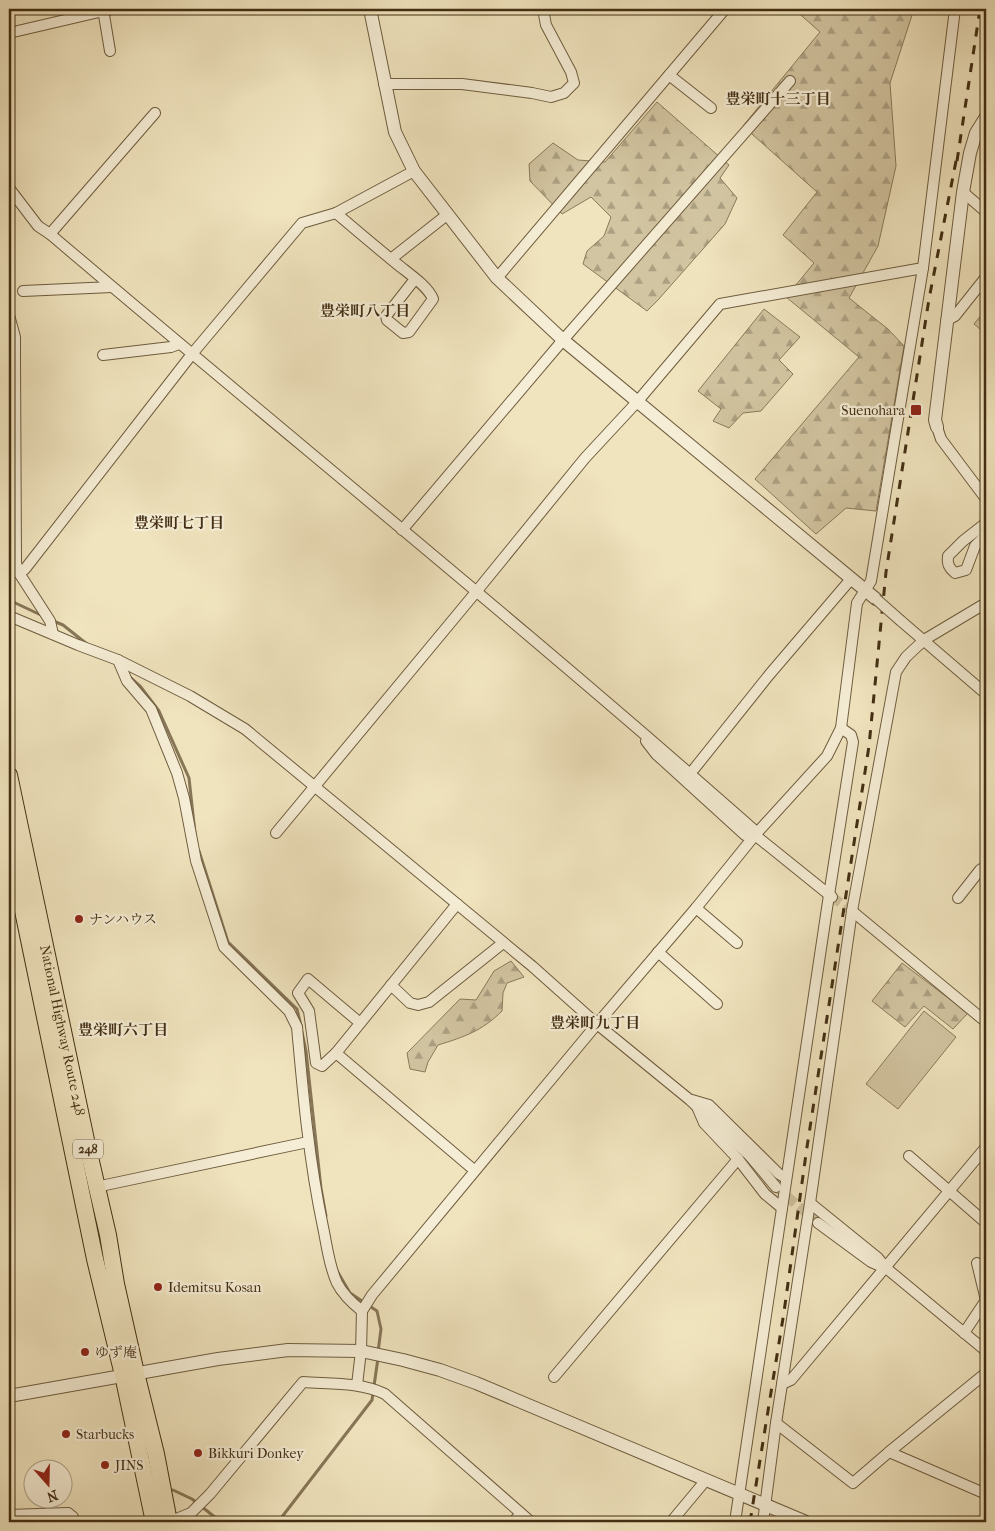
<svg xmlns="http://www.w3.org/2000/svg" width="995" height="1531" viewBox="0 0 995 1531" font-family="'IM FELL French Canon','Noto Serif JP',serif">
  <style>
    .forest { fill: url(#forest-firs); stroke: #8a7a5a }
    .garden { fill: #d2c5a1; stroke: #8a7a5a }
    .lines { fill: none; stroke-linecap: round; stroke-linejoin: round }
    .stream { stroke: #877657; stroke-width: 3 }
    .minor-tunnel { stroke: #cdc09c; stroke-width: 10; stroke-dasharray: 10 5; stroke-linecap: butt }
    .minor-casing { stroke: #6e5c3e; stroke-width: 12 }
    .tertiary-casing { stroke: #6e5c3e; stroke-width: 14 }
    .trunk-casing { stroke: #422e13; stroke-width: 18 }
    .minor { stroke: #f5edd5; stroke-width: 10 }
    .tertiary { stroke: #f5edd5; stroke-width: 12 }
    .trunk { stroke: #f0e4be; stroke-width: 16 }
    .rail { stroke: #422e13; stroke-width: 3; stroke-dasharray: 9 9; stroke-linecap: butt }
    .minor-bridge-casing { stroke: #6e5c3e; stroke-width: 12; stroke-linecap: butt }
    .minor-bridge { stroke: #f5edd5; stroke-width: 10 }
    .poi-dot { fill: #8f2418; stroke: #f5edd5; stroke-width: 2 }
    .labels { text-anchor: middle; stroke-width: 4.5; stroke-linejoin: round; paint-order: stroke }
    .shield { fill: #f5edd5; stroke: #78674d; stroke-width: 1 }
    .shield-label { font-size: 12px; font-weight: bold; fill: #422e13 }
    .poi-label { font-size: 14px; fill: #422e13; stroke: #f5edd5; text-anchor: start }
    .street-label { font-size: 14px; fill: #422e13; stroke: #f5edd5 }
    .neighbourhood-label { font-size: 15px; font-weight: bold; fill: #422e13; stroke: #f5edd5 }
  </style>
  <defs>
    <pattern id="forest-firs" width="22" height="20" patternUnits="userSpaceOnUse" patternTransform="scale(1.25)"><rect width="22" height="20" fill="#d2c5a1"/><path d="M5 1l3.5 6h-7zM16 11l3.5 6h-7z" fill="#aca082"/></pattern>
  </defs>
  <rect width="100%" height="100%" fill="#f0e4be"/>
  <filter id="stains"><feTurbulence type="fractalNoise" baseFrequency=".004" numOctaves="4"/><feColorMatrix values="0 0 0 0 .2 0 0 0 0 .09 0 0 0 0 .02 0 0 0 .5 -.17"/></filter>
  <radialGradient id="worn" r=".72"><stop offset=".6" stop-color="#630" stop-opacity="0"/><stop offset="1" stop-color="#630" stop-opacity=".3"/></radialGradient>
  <g class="forest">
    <polygon points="794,9 914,9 890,83 896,166 878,246 849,298 888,329 904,346 876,511 846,508 816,534 755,479 859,357 786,297 814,263 783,235 817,192 743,126 820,32"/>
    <polygon points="657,102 729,165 720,178 737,198 725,224 658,300 647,311 583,264 587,251 604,236 611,217 591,197 562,214 530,181 529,164 553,143 578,160 605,162"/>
    <polygon points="764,309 800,337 779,360 793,374 761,411 743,413 729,428 713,421 721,409 698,391"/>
    <polygon points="986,309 986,334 974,324"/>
    <path d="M511,961L524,977L507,983L503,993L502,1011C482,1031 464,1037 438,1045L428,1062L425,1072L410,1069L407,1053L460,999L476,1000L494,971Z"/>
    <polygon points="902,963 968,1013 953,1029 924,1006 905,1027 872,1001"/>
  </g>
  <polygon class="garden" points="924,1011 956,1037 898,1109 866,1084"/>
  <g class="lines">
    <g class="stream">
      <polyline points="9,600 43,616"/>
      <polyline points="51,620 63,625 87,644"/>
      <polyline points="130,677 140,686 159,711 189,778 195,833"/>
      <polyline points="199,851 228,942 297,1009 301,1026"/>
      <polyline points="302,1032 306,1051 321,1188 326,1216"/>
      <polyline points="336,1269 350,1293 377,1311 381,1329 378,1352"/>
      <polyline points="173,1490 192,1499 221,1522"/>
      <polyline points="278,1522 372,1400 378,1358"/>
    </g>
    <g class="minor-tunnel">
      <polyline points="832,897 852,911"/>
      <polyline points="776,1187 818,1223"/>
    </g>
    <g class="minor-casing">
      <g id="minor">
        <polyline points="103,9 110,51"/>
        <polyline points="9,33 112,9"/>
        <polyline points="669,75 711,108"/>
        <polyline points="384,84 462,84 532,93 551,97 564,93 574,83 571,72 546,25 543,9"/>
        <path d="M9,188L38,226L50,234C284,433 523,626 753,829L755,835L832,897"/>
        <polyline points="963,192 986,212"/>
        <path d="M336,213C356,230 376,247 397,264C408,273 428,286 433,299L409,332L403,333L387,320L386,316L415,279"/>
        <polyline points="50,234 155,113"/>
        <polyline points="391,259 448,214"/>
        <polyline points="497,278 725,9"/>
        <polyline points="23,291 112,287"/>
        <polyline points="9,315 15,337 15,356 16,563 19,573 50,621 53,634"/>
        <polyline points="946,321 955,316 986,277"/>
        <polyline points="103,355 171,347 179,344"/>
        <polyline points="937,427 941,439 986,499"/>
        <path d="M986,523L963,541L948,556C947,564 949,568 955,573L966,570L975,546L986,535"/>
        <polyline points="402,530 563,340 790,81"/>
        <polyline points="19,573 25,569 192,354 302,223 336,213 414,171"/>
        <polyline points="9,616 78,645 118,660 190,696 245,729 532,966 597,1024 690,1100 749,1155 776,1187"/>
        <polyline points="901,621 986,694"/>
        <path d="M118,660L127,681L151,709L177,773L184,798L196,861L224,947L289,1011L297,1027C303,1094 309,1161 323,1227C327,1246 329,1266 337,1283C343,1295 352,1303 362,1311"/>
        <polyline points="646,741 656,754 745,835 755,835"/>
        <polyline points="694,769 769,675 851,579"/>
        <polyline points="276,833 476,592 585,458 637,402 720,304 923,268"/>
        <polyline points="958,898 980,870 986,866"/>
        <polyline points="696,908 737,943"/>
        <polyline points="852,911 986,1022"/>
        <polyline points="658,952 717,1004"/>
        <polyline points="391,985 410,1003 418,1005 429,1002 503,943"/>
        <polyline points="359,1022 308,979 298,993 309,1011 316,1063 322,1066 336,1053 457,904"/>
        <polyline points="336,1053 474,1170"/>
        <polyline points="692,1100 709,1105 779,1174 786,1178"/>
        <polyline points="698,1109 704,1123 738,1159 765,1194 782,1208"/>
        <polyline points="909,1156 986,1223"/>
        <polyline points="96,1187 308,1142"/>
        <polyline points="810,1203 878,1258 886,1268 986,1351"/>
        <polyline points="818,1223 871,1262 885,1268"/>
        <polyline points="964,1333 986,1300 977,1263"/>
        <polyline points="554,1377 738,1159"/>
        <polyline points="782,1384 791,1380 986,1147"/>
        <polyline points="357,1385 361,1351 362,1311 372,1295 597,1024 696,908 755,835 827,756 841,728 857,603 871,581 923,268 955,9"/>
        <polyline points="776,1423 853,1483 889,1452 986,1373"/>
        <polyline points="889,1452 986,1494"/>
        <polyline points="9,1515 68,1513 73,1517 73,1522"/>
        <path d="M169,1522L191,1513L210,1494L303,1382C331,1384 360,1382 385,1394L531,1522"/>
        <polyline points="513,1522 521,1514"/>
        <polyline points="671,1522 706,1480"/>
        <polyline points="735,1522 829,895 853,742 851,735 841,728"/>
        <polyline points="763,1522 776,1423 810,1203 852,911 896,672 906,657 924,640 986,603"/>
      </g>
    </g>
    <g class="tertiary-casing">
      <g id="tertiary">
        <polyline points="370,9 395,132 414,171 497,278 563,340 876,599"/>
        <polyline points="937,427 935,420 963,192 970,153 976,133 986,117"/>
        <polyline points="9,1396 218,1359 288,1350 361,1351 403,1360 440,1370 476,1383 806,1522"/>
      </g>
    </g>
    <g class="trunk-casing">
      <g id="trunk">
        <path id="s1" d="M9,775L86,1140L108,1235L116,1284L136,1373L156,1454L169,1522"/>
        <polyline points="9,843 95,1259 123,1375 154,1522"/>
      </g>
    </g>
    <use href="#minor" class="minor"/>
    <use href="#tertiary" class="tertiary"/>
    <use href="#trunk" class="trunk"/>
    <g class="rail">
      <polyline points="957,161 980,9"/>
      <polyline points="750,1522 784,1312 807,1147 869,746 886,572 929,299 957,156"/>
    </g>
    <g class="minor-bridge-casing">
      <polyline id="minor-bridge" points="876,599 901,621"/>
    </g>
    <use href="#minor-bridge" class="minor-bridge"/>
  </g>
  <g class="poi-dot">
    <rect x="910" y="404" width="12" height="12" rx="2.5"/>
    <circle cx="79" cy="919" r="5"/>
    <circle cx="158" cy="1287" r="5"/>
    <circle cx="85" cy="1352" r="5"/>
    <circle cx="66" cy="1434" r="5"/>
    <circle cx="198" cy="1453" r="5"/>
    <circle cx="105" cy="1465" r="5"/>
  </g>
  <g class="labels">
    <rect class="shield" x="73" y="1139.5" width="30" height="19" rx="4"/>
    <g class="shield-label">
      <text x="88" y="1153">248</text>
    </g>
    <g class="poi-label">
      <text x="905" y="415" text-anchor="end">Suenohara</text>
      <text x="89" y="924">ナンハウス</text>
      <text x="168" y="1292">Idemitsu Kosan</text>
      <text x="95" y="1357">ゆず庵</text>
      <text x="76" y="1439">Starbucks</text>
      <text x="208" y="1458">Bikkuri Donkey</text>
      <text x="115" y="1470">JINS</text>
    </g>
    <g class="street-label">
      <text dy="5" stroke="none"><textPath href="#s1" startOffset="261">National Highway Route 248</textPath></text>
    </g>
    <g class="neighbourhood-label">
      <text x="778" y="104">豊栄町十三丁目</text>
      <text x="365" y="316">豊栄町八丁目</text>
      <text x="179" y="528">豊栄町七丁目</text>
      <text x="595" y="1028">豊栄町九丁目</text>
      <text x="123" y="1035">豊栄町六丁目</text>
    </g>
  </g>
  <rect width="995" height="1531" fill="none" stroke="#f0e4be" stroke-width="30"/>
  <rect x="10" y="10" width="975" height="1511" fill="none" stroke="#422e13" stroke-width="2.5"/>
  <rect x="15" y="15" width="965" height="1501" fill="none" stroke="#422e13"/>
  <g transform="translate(48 1484) rotate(160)"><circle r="24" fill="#f5edd5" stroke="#ada187"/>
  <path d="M0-4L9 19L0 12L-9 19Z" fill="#8f2418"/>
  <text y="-8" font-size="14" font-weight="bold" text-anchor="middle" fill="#422e13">N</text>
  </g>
  <rect width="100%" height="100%" filter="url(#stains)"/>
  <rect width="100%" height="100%" fill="url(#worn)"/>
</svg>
